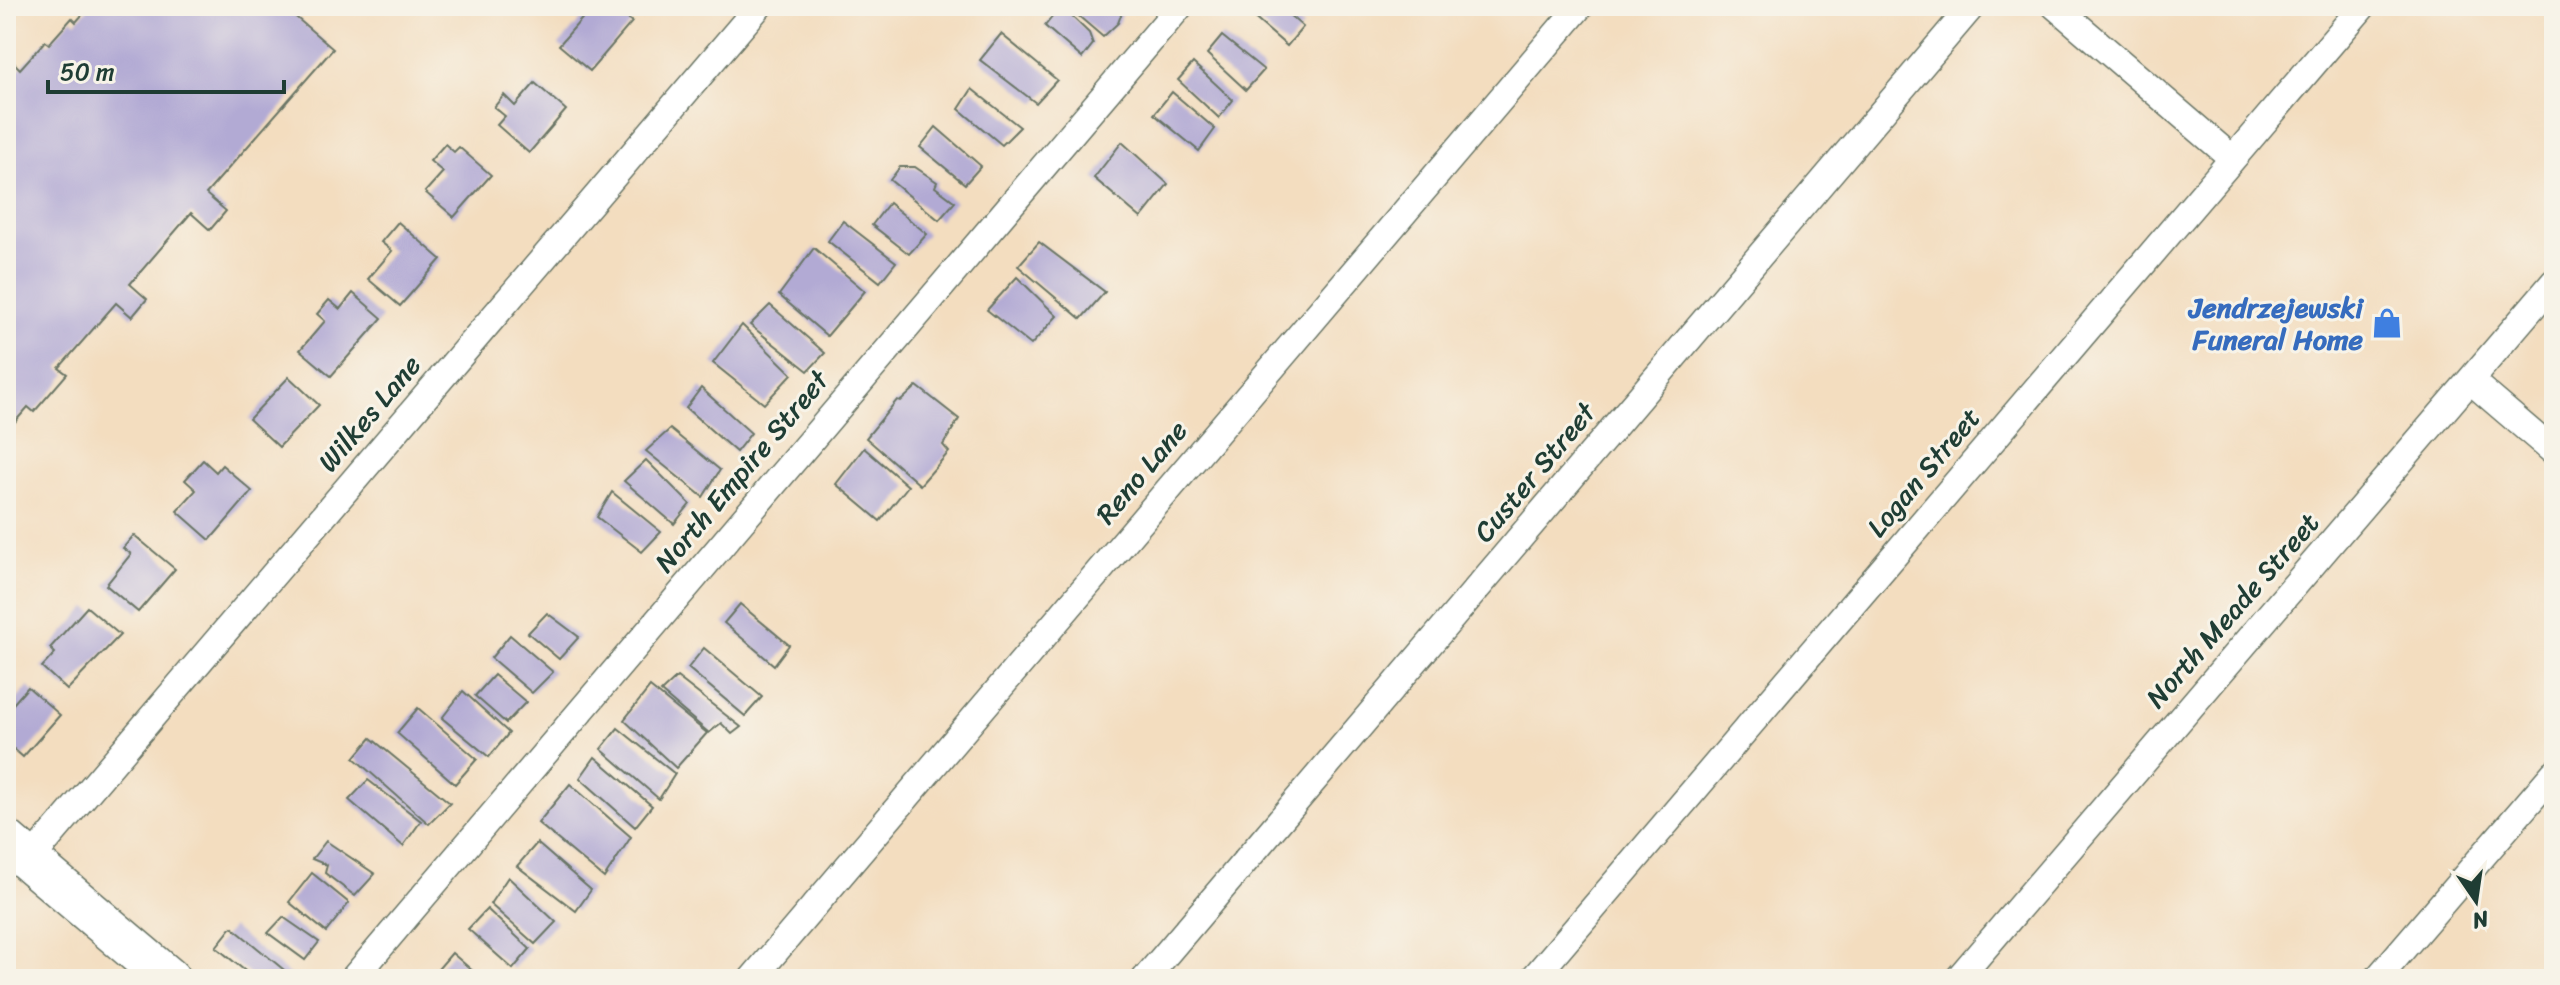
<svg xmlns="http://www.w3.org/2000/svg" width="2560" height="985" viewBox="0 0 2560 985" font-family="Sriracha,sans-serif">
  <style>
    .building { fill: #b2aad4 }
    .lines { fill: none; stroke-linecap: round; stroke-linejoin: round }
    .street-casing { stroke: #697565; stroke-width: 29 }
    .primary-casing { stroke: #697565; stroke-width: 45 }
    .street { stroke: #fff; stroke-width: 26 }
    .primary { stroke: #fff; stroke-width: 42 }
    .labels { text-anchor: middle; stroke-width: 6; stroke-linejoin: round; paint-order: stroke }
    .shop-label { font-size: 28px; font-weight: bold; fill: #366cbe; stroke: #f7f3e8; text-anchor: end }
    .street-label { font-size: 28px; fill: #1f3d34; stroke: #f7f3e8 }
  </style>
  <rect width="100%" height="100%" fill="#f7f3e8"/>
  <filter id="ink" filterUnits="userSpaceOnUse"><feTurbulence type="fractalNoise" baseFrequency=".0125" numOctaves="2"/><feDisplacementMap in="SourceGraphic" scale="16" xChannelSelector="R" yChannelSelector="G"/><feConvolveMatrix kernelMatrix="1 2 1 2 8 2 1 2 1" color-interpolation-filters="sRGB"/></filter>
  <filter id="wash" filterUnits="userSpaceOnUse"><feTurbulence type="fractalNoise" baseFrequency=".006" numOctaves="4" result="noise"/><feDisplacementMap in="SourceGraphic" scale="32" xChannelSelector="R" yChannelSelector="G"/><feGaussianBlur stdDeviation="1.8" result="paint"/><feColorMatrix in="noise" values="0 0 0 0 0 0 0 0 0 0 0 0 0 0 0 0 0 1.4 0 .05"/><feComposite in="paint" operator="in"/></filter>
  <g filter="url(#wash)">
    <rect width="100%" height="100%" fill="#f3ddbf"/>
    <g id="blocks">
      <g class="building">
        <polygon points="90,6 283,6 333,49 206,194 226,211 210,230 191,213 130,284 147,299 132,317 116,303 59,368 67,374 34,412 28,407 6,432 6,85 10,81 6,70 13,62 20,69 45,41 49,44 72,18 76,22"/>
        <polygon points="593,6 612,6 632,22 590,71 559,45"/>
        <polygon points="1061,6 1089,33 1093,44 1082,58 1045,26"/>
        <polygon points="1067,6 1122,6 1124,7 1118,23 1103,37"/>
        <polygon points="1246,6 1279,6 1303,27 1287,46 1244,9"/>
        <polygon points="1001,34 1057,80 1036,103 980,60"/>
        <polygon points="1222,36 1264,70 1246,90 1207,54"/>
        <polygon points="1193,63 1233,100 1219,118 1178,80"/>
        <polygon points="535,83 566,110 529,153 497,125 505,116 494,107 504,95 515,106"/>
        <polygon points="972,89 1020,127 1002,145 959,109"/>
        <polygon points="1172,92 1215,129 1199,151 1154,114"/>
        <polygon points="936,127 981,166 965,184 920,147"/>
        <polygon points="1122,142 1168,184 1141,218 1094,178"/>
        <polygon points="445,144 454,152 459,147 491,175 454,217 425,192 443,172 430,161"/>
        <polygon points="900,167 915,167 937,182 935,187 955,202 939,220 890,180"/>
        <polygon points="889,203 927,234 909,254 872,225"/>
        <polygon points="843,221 896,262 880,282 828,241"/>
        <polygon points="398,222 441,259 400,306 368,279 392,251 381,242"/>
        <polygon points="1039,242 1105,292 1081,319 1018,266"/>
        <polygon points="814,248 865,291 827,336 779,295"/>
        <polygon points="1017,277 1057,316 1031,345 987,310"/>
        <polygon points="353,293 382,318 331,376 300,350 325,321 317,314 329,300 340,309"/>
        <polygon points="770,305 825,353 808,371 750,325"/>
        <polygon points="742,325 792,374 764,404 713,363"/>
        <polygon points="289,377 319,405 279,447 249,419"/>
        <polygon points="917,386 959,419 943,445 949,452 920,485 866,438 897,400 901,401"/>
        <polygon points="701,388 751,433 736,452 686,408"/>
        <polygon points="670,429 720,470 703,497 646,451"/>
        <polygon points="864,448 908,486 880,521 836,484"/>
        <polygon points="203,460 216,472 222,465 252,491 210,540 177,511 196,490 185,480"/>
        <polygon points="646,460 690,504 674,524 624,481"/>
        <polygon points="612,492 661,532 642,552 597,517"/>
        <polygon points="134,535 175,569 138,612 106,585 131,554 123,548"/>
        <polygon points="740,604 789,645 774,665 724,623"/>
        <polygon points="87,607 120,635 67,690 42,667 55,653 50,648"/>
        <polygon points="547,613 579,637 559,659 528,633"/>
        <polygon points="510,635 553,672 532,693 491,658"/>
        <polygon points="704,648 762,697 745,716 688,668"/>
        <polygon points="494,675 526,702 506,723 475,696"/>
        <polygon points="677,677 741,727 732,734 721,723 709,733 661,692"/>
        <polygon points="28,687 60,715 23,757 6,742 6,712"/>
        <polygon points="650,687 707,733 676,768 624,720"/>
        <polygon points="463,691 509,733 489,757 442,718"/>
        <polygon points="418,708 477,759 455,784 397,733"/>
        <polygon points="618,728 675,774 659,799 601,749"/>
        <polygon points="371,738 450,803 429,824 354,758"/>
        <polygon points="595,757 652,806 635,827 580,778"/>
        <polygon points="368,780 421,821 403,846 349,800"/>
        <polygon points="570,784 631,837 604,878 538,823"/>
        <polygon points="326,841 375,874 355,896 325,873 327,865 312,859"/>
        <polygon points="537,843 591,890 576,911 517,866"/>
        <polygon points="312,873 349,903 326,932 289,902"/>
        <polygon points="508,877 556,922 535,944 490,904"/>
        <polygon points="487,909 530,949 513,969 468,929"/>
        <polygon points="283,917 319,942 305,960 268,933"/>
        <polygon points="232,927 295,979 255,979 216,947"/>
        <polygon points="452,953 482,979 432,976"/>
      </g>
    </g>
  </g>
  <g filter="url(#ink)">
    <use href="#blocks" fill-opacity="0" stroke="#697565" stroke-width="2"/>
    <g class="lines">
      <g class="street-casing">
        <g id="street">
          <polyline points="2055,6 2232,158"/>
          <polyline points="2471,381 2554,452"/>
          <polyline points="29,861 759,6"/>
          <polyline points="353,979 1180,6"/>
          <polyline points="752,979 1580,6"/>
          <polyline points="1145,979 1972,6"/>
          <polyline points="1533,979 2363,6"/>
          <polyline points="1958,979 2554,282"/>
          <polyline points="2377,979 2554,773"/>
        </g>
      </g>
      <g class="primary-casing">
        <polyline id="primary" points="6,841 169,979"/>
      </g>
      <use href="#street" class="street"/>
      <use href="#primary" class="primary"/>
    </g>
  </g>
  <defs>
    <g id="shop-bare" transform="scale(2.4)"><path d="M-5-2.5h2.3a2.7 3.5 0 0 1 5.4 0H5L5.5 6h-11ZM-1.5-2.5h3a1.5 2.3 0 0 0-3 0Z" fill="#3f7fe0" stroke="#f7f3e8" stroke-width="2.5" paint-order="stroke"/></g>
  </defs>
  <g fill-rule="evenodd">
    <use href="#shop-bare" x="2387" y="323"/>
  </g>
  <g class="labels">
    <g class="shop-label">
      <text x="2363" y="317">Jendrzejewski<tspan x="2363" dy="32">Funeral Home</tspan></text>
    </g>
    <g class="street-label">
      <text transform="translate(369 413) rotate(-50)" y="10">Wilkes Lane</text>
      <text transform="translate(741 471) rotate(-50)" y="10">North Empire Street</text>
      <text transform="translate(1141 472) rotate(-50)" y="10">Reno Lane</text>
      <text transform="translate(1534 472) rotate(-50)" y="10">Custer Street</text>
      <text transform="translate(1923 472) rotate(-50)" y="10">Logan Street</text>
      <text transform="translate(2232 610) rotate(-49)" y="10">North Meade Street</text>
    </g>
  </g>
  <rect width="2560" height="985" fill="none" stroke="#f7f3e8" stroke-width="32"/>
  <g transform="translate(2476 901) rotate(167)" stroke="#f7f3e8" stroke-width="6" paint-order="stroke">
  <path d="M0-6L14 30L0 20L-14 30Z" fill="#1f3d34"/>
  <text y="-12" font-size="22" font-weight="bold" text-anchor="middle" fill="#1f3d34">N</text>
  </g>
  <path d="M48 80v12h236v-12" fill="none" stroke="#1f3d34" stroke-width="4"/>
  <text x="60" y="80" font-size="24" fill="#1f3d34" stroke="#f7f3e8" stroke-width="6" paint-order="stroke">50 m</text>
</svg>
